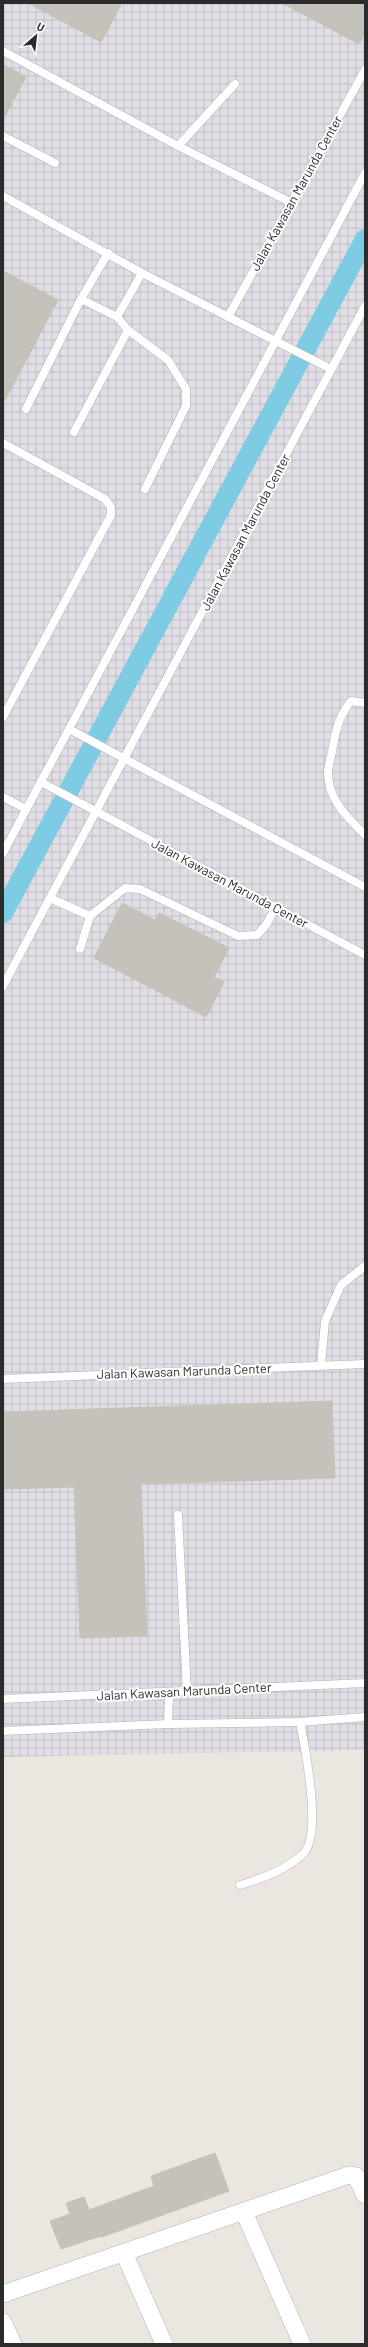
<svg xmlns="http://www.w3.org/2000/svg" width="368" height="2347" viewBox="0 0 368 2347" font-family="Barlow,sans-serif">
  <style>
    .industrial { fill: url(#industrial-grid) }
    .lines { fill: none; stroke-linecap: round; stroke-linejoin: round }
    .canal { stroke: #7ecce3; stroke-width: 20 }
    .building { fill: #c5c1bb; stroke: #c7c2b9 }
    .service-casing { stroke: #b0b2bb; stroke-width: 9 }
    .minor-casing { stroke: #b0b2bb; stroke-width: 18 }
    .service { stroke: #fff; stroke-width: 8 }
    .minor { stroke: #fff; stroke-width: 17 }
    .labels { text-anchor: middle; stroke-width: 4; stroke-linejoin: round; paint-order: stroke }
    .street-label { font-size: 13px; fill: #2c2c2c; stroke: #fff }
  </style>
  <defs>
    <pattern id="industrial-grid" width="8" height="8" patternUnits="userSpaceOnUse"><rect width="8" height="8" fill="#e1dfe5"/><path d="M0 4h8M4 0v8" fill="none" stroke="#c1c0c5"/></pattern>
  </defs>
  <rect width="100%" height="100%" fill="#ece6e0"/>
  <polygon class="industrial" points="3,3 365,3 365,1750 3,1757"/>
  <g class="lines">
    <polyline class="canal" points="3,913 365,239"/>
  </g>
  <g class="building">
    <polygon points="28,3 122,3 101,42"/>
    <polygon points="282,3 365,3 365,33 359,44"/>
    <polygon points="3,64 26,77 3,120"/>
    <polygon points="3,271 58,300 3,404"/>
    <polygon points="122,903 155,920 159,913 229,948 214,977 224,982 206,1017 94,958"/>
    <polygon points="332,1401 335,1478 141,1484 147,1636 80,1638 74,1487 3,1489 3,1412"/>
    <polygon points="215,2153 229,2191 102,2237 101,2236 61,2249 50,2221 70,2214 66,2203 84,2197 89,2210 154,2186 151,2176"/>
  </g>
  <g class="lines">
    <g class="service-casing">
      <g id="service">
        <polyline points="3,51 178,146 235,84"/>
        <polyline points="3,136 55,163"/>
        <polyline points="178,146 290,202"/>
        <polyline points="3,196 142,273 331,369"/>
        <polyline points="117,317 142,273"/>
        <polyline points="228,317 365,70"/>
        <polyline points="128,330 168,360 186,389 186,406 145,489"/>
        <polyline points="26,409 81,299 108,253"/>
        <polyline points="74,432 128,330 117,317 81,299"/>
        <polyline points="3,443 105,499 111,507 111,515 3,717"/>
        <path d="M365,703L351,701C340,715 336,728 333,746C332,755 328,765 328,773C328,800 348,818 365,835"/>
        <polyline points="69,729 365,887"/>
        <polyline points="41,782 365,955"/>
        <polyline points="3,797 26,809"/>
        <polyline points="3,853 365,173"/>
        <polyline points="50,898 90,916 125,888 140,889 238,936 257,935 266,925 276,907"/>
        <polyline points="80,949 90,916"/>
        <polyline points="3,986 365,306"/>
        <polyline points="321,1365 325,1321 341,1285 365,1266"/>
        <polyline points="3,1379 365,1364"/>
        <polyline points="178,1515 187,1691"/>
        <polyline points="3,1699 365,1683"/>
        <polyline points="168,1724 169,1692"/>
        <polyline points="3,1731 168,1724 300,1722 365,1717"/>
        <path d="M240,1885C262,1879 285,1870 303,1854C323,1835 305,1748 300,1722"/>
      </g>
    </g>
    <g class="minor-casing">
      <g id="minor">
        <polyline points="244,2212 302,2344"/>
        <polyline points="124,2253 164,2344"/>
        <polyline points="3,2294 349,2175 356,2176 365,2195"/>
        <polyline points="3,2322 13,2344"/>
      </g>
    </g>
    <use href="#service" class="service"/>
    <use href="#minor" class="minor"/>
  </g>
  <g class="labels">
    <g class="street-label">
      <text transform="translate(296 193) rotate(-61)" y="5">Jalan Kawasan Marunda Center</text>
      <text transform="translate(245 532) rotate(-62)" y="5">Jalan Kawasan Marunda Center</text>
      <text transform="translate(230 883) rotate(28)" y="5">Jalan Kawasan Marunda Center</text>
      <text transform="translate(184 1371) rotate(-2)" y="5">Jalan Kawasan Marunda Center</text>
      <text transform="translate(184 1691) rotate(-3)" y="5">Jalan Kawasan Marunda Center</text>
    </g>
  </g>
  <rect width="368" height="2347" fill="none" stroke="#2c2c2c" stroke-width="8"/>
  <g transform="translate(36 36) rotate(28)" stroke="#ffffff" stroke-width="3" paint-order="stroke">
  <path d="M0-3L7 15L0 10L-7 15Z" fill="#2c2c2c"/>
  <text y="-6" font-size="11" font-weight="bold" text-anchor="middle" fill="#2c2c2c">U</text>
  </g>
</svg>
